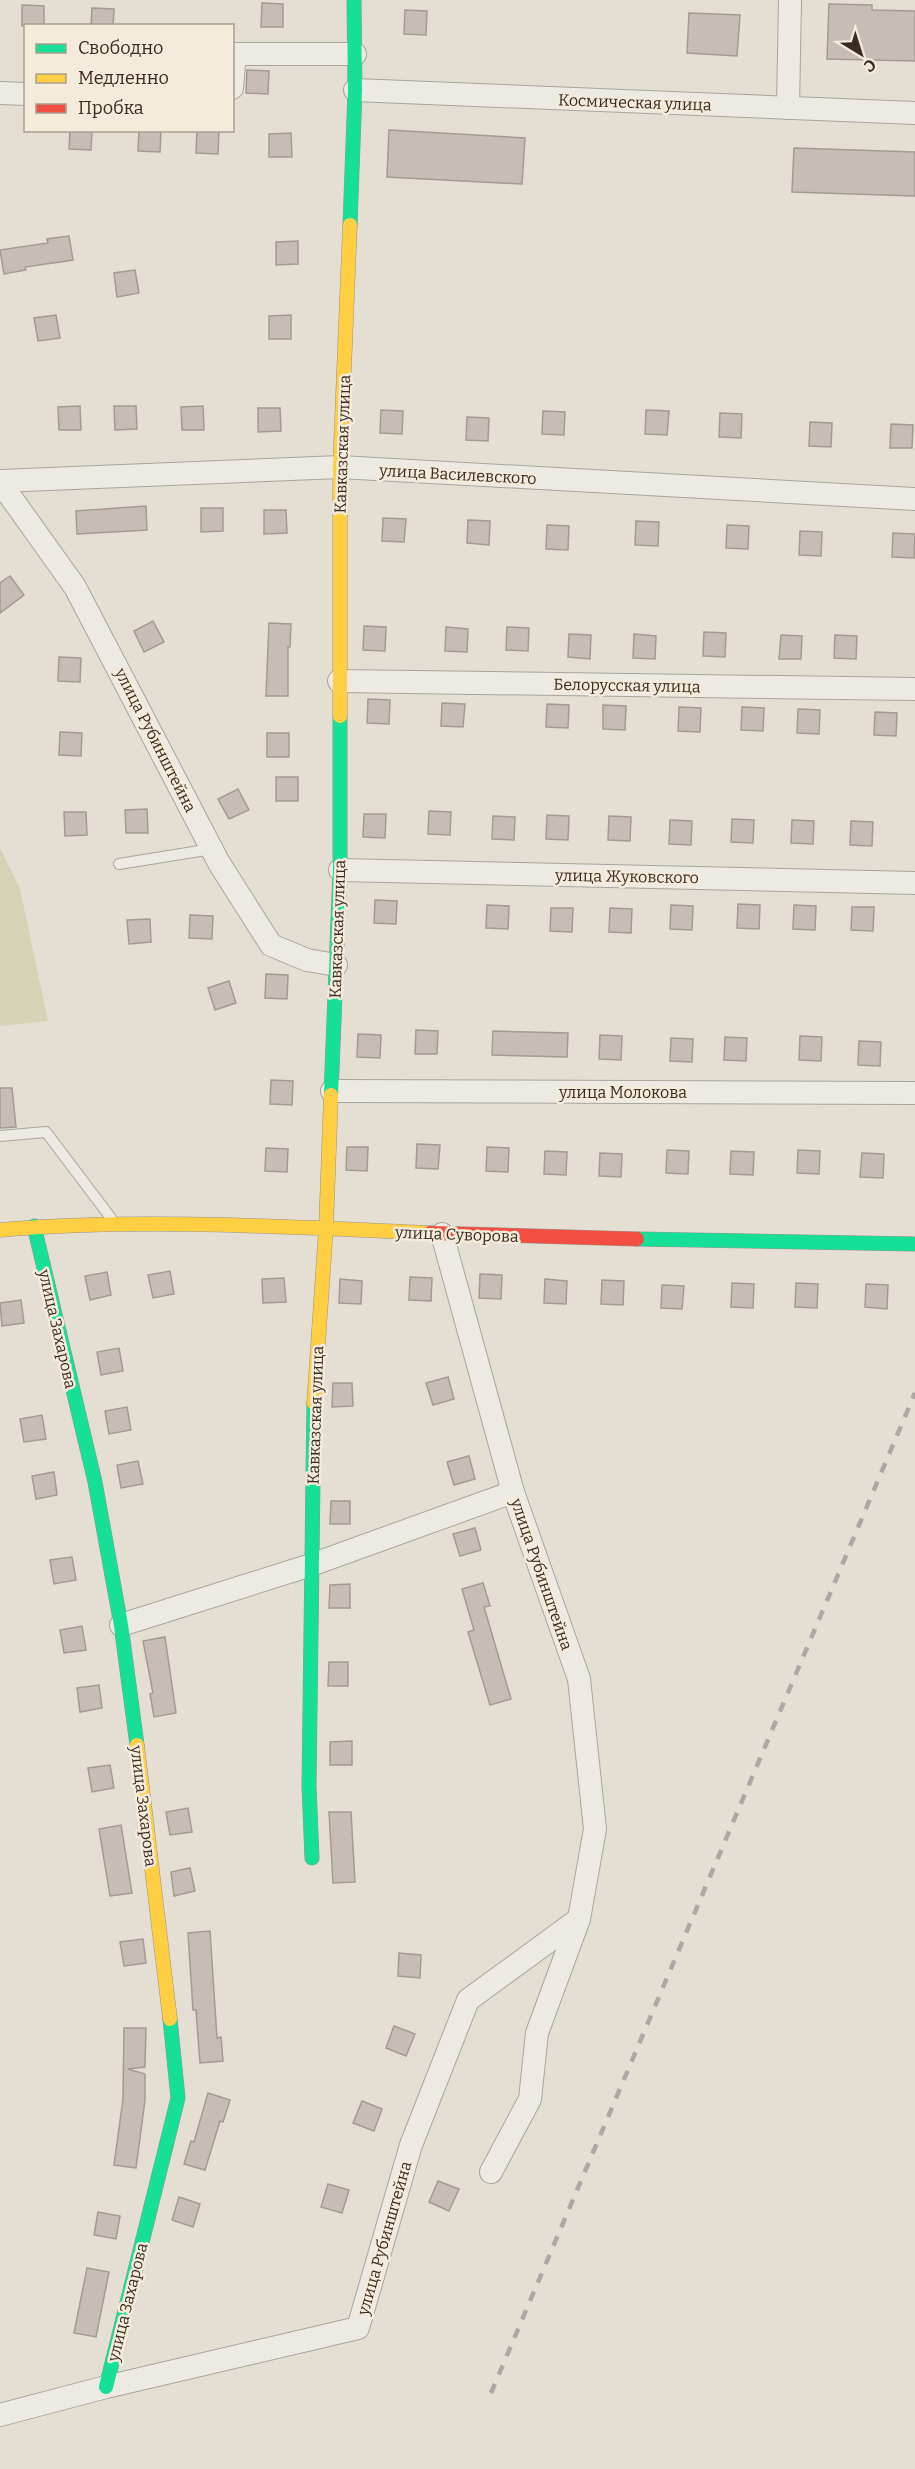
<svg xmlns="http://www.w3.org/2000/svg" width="915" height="2469" viewBox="0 0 915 2469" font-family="Bitter,serif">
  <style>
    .green { fill: #d5d3b6 }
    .building { fill: #c8bdb4; stroke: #a59a91; stroke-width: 1.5 }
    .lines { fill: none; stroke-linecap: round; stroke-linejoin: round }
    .lane-casing { stroke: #aaa49b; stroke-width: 12 }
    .street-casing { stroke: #aaa49b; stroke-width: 24 }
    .fast-casing { stroke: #9a938b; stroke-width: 15 }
    .slow-casing { stroke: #9a938b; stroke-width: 15 }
    .jam-casing { stroke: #9a938b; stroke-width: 15 }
    .lane { stroke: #edeae3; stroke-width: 10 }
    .street { stroke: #edeae3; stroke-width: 22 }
    .fast { stroke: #16e098; stroke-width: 14 }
    .slow { stroke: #ffcf43; stroke-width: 14 }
    .jam { stroke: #f24e42; stroke-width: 14 }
    .rail { stroke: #ada8a3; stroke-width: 4.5; stroke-dasharray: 10 10; stroke-linecap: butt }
    .labels { text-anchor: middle; stroke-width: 5; stroke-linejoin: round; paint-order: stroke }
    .street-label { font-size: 16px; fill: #3a2c22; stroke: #f4ebda }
  </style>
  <rect width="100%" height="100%" fill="#e4ded3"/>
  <polygon class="green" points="0,848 20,889 48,1021 0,1026"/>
  <g class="building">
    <polygon points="262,3 283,4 283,27 261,27"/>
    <polygon points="829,4 872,5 872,10 915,11 915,61 827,59"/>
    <polygon points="22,5 44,6 44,26 22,26"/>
    <polygon points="92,8 114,9 113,26 91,26"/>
    <polygon points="405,10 427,11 426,35 404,34"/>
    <polygon points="689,13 740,15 737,56 687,53"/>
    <polygon points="247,70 269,71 268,94 246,93"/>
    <polygon points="70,130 92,130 91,150 69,149"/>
    <polygon points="139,130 161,130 160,152 138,151"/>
    <polygon points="197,130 219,130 218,154 196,153"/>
    <polygon points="389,130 525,138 522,184 387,177"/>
    <polygon points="291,133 292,157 269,157 269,134"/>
    <polygon points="794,148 915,152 915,196 792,192"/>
    <polygon points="69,236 73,260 25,267 26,270 4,274 0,250 48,243 47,239"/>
    <polygon points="298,241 298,264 276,265 276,242"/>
    <polygon points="135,270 139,293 117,297 114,273"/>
    <polygon points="56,315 60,338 38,341 34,318"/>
    <polygon points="291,315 291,339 269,339 269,316"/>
    <polygon points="80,406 81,430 59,430 58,407"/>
    <polygon points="114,406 136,406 137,429 115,430"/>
    <polygon points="203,406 204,430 182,430 181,407"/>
    <polygon points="258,408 280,408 281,431 258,432"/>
    <polygon points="381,410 403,411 402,434 380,433"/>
    <polygon points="646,410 669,411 667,435 645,434"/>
    <polygon points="543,411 565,412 564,435 542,434"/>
    <polygon points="720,413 742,414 741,438 719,437"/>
    <polygon points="467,417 489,418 488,441 466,440"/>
    <polygon points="810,422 832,423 831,447 809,446"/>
    <polygon points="891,424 913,425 912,448 890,448"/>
    <polygon points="146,506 147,530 77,534 76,511"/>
    <polygon points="201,508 223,508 223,531 201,532"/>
    <polygon points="264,510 286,510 287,533 264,534"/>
    <polygon points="383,518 406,519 404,542 382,541"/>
    <polygon points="468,520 490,521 489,545 467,543"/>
    <polygon points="636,521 659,522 658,546 635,545"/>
    <polygon points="547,525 569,526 568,550 546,549"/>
    <polygon points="727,525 749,526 748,549 726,548"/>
    <polygon points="800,531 822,532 821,556 799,555"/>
    <polygon points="893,533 915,534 914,558 892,557"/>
    <polygon points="10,576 24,595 0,613 0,583"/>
    <polygon points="153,621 164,642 144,652 134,631"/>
    <polygon points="269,623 291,624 290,647 288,647 288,696 266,696"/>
    <polygon points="364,626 386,627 385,651 363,650"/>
    <polygon points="446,627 468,629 467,652 445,651"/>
    <polygon points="507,627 529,628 528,651 506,650"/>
    <polygon points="704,632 726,633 725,657 703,656"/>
    <polygon points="569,634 591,635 590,659 568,657"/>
    <polygon points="634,634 656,636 655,659 633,658"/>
    <polygon points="781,635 802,636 801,659 779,659"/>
    <polygon points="835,635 857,636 856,659 834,658"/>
    <polygon points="59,657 81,658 80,682 58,681"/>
    <polygon points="368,699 390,700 389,724 367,723"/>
    <polygon points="442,703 465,704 463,727 441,726"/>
    <polygon points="547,704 569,705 568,728 546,727"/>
    <polygon points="603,705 626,706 625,730 603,729"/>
    <polygon points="679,707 701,708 700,732 678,731"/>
    <polygon points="742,707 764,708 763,731 741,730"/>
    <polygon points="798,709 820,710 819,734 797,733"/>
    <polygon points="875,712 897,713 896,736 874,735"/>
    <polygon points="60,732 82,733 81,756 59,755"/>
    <rect x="267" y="733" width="22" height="24"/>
    <rect x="276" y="777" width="22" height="24"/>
    <polygon points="238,789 249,810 229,819 218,799"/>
    <polygon points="147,809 148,833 126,833 125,810"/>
    <polygon points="429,811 451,812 450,835 428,834"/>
    <polygon points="64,812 86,812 87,835 65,836"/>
    <polygon points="364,814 386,814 385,838 363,837"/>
    <polygon points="547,815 569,816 568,840 546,839"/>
    <polygon points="493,816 515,817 514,840 492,839"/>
    <polygon points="609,816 631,817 630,841 608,840"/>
    <polygon points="732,819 754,820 753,843 731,842"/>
    <polygon points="670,820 692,821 691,845 669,844"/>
    <polygon points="792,820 814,821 813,844 791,843"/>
    <polygon points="851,821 873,822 872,846 850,845"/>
    <polygon points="375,900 397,901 396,924 374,923"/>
    <polygon points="738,904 760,905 759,929 737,928"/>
    <polygon points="487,905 509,906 508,929 486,928"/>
    <polygon points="671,905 693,906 692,930 670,929"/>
    <polygon points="794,905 816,906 815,930 793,929"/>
    <polygon points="852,907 874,907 873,931 851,930"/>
    <polygon points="551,908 573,908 572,932 550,931"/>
    <polygon points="610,908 632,909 631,933 609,932"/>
    <polygon points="190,915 213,916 212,939 189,938"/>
    <polygon points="150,919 151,942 129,944 127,920"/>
    <polygon points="266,974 288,975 287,999 265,998"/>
    <polygon points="229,981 236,1003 215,1010 208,988"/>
    <polygon points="416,1030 438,1031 437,1054 415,1054"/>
    <polygon points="493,1031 568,1033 567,1057 492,1055"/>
    <polygon points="358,1034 381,1035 380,1058 357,1057"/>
    <polygon points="600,1035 622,1036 621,1060 599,1059"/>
    <polygon points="800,1036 822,1037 821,1061 799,1060"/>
    <polygon points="725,1037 747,1038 746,1061 724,1060"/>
    <polygon points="671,1038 693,1039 692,1062 670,1061"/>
    <polygon points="859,1041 881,1042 880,1066 858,1065"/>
    <polygon points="271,1080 293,1081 292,1105 270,1104"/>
    <polygon points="0,1088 12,1088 16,1127 0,1128"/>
    <polygon points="417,1144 440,1145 438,1169 416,1168"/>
    <polygon points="347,1147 368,1147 367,1171 346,1170"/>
    <polygon points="487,1147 509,1148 508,1172 486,1171"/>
    <polygon points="266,1148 288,1149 287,1172 265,1171"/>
    <polygon points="667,1150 689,1151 688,1174 666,1173"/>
    <polygon points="798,1150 820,1151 819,1174 797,1173"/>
    <polygon points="545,1151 567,1152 566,1175 544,1174"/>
    <polygon points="731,1151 754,1152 753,1175 730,1174"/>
    <polygon points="600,1153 622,1154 621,1177 599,1176"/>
    <polygon points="862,1153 884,1154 883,1178 860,1177"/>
    <polygon points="170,1271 174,1294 153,1298 148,1275"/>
    <polygon points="107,1272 111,1295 90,1300 85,1276"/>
    <polygon points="480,1274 502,1275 501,1299 479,1298"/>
    <polygon points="410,1277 432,1278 431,1301 409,1300"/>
    <polygon points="284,1278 286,1302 263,1303 262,1279"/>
    <polygon points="340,1279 362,1281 361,1304 339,1303"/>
    <polygon points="545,1279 567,1281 566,1304 544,1303"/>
    <polygon points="602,1280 624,1281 623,1305 601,1304"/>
    <polygon points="732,1283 754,1284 753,1308 731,1307"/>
    <polygon points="796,1283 818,1284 817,1308 795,1307"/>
    <polygon points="866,1284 888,1285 887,1309 865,1307"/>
    <polygon points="662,1285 684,1286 682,1309 661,1308"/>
    <polygon points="21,1300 24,1323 2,1326 0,1303"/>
    <polygon points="119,1348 123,1371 101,1375 97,1352"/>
    <polygon points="448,1377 454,1399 433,1405 426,1383"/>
    <polygon points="333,1383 352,1383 353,1406 332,1407"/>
    <polygon points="127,1407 131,1430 109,1434 105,1411"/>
    <polygon points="42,1415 46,1439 24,1442 20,1419"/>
    <polygon points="469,1456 475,1479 454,1485 447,1462"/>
    <polygon points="138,1461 143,1484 121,1488 117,1465"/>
    <polygon points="54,1472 57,1495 36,1499 32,1476"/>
    <polygon points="331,1501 350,1501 350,1524 330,1524"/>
    <polygon points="475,1528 481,1550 460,1556 453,1534"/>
    <polygon points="72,1557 76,1580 54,1584 50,1560"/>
    <polygon points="483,1583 490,1606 484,1607 511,1699 490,1705 468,1632 474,1630 462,1589"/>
    <polygon points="350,1584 350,1608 329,1608 330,1585"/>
    <polygon points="82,1626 86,1650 64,1653 60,1630"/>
    <polygon points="165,1637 176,1713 154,1717 150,1694 153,1693 143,1641"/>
    <polygon points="329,1662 348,1662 348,1686 328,1686"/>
    <polygon points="99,1685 102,1708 80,1712 77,1688"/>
    <polygon points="352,1741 352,1765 330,1765 330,1742"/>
    <polygon points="110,1765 114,1788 92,1792 88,1768"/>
    <polygon points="188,1808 192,1832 170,1835 166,1812"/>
    <polygon points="329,1812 351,1812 355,1882 333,1883"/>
    <polygon points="121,1825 132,1893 110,1896 99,1829"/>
    <polygon points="190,1868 195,1891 174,1896 171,1872"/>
    <polygon points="210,1931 217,2038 221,2037 223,2061 200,2063 196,2010 193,2010 188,1933"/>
    <polygon points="143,1939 146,1963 124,1966 120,1942"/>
    <polygon points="399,1953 421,1955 420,1978 398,1976"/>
    <polygon points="394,2026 415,2034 406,2056 386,2048"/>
    <polygon points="124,2028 146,2028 145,2067 128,2069 145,2074 145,2100 136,2168 114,2165 123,2099"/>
    <polygon points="208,2093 230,2100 223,2122 220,2121 205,2170 184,2164 191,2141 194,2142"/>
    <polygon points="362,2101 382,2109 374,2131 353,2123"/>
    <polygon points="438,2181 459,2189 449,2211 429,2202"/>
    <polygon points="328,2184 349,2190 342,2213 321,2207"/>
    <polygon points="179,2197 200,2204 193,2227 172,2220"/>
    <polygon points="98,2212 120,2216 116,2239 94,2235"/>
    <polygon points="87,2268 109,2272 96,2337 74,2333"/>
  </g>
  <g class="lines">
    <g class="lane-casing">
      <g id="lane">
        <polyline points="119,864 212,849"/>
        <polyline points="0,1136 46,1132 111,1218"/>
      </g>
    </g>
    <g class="street-casing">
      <g id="street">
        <polyline points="232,88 235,54 355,54"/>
        <polyline points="355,90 915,113"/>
        <polyline points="0,93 26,94"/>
        <polyline points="788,108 790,0"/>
        <polyline points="0,481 340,467 915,499"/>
        <polyline points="0,482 75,587 219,863 271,945 307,960 336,965"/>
        <polyline points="339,681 915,689"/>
        <polyline points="340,870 915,883"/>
        <polyline points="332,1091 915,1093"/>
        <polyline points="442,1234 513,1492 579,1679 595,1829 579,1919 537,2033 530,2099 491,2172"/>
        <polyline points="121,1625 311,1565 513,1492"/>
        <polyline points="0,2415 106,2387 358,2328 411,2145 468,2000 579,1919"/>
      </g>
    </g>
    <g class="fast-casing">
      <g id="fast">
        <polyline points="350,225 355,90 354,0"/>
        <polyline points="331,1095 340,870 340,716"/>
        <polyline points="34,1226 95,1482 121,1625 137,1745"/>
        <polyline points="637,1239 915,1244"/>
        <polyline points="312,1858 309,1786 314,1403"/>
        <polyline points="106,2387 178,2098 170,2019"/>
      </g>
    </g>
    <g class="slow-casing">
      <g id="slow">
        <polyline points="340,716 340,467 350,225"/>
        <path d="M0,1230C144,1218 286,1227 430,1233"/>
        <polyline points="314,1403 326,1228 331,1095"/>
        <polyline points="137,1745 170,2019"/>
      </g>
    </g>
    <g class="jam-casing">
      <polyline id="jam" points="430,1233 637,1239"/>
    </g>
    <use href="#lane" class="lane"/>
    <use href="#street" class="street"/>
    <use href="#fast" class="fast"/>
    <use href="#slow" class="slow"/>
    <use href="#jam" class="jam"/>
    <polyline class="rail" points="491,2393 915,1393"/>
  </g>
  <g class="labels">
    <g class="street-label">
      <text transform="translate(635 102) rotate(2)" y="6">Космическая улица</text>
      <text transform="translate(342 444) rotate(-88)" y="6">Кавказская улица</text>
      <text transform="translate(458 474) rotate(3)" y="6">улица Василевского</text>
      <text transform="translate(627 685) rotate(1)" y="6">Белорусская улица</text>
      <text transform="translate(156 740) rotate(63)" y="6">улица Рубинштейна</text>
      <text transform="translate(627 876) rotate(1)" y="6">улица Жуковского</text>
      <text transform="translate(337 929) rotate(-88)" y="6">Кавказская улица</text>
      <text x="623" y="1098">улица Молокова</text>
      <text transform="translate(457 1234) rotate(2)" y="6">улица Суворова</text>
      <text transform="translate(58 1329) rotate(77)" y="6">улица Захарова</text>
      <text transform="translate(315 1415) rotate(-88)" y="6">Кавказская улица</text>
      <text transform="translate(542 1574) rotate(71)" y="6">улица Рубинштейна</text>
      <text transform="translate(144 1806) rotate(83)" y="6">улица Захарова</text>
      <text transform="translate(384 2238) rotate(-74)" y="6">улица Рубинштейна</text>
      <text transform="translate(127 2302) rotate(-76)" y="6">улица Захарова</text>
    </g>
  </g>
  <rect x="24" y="24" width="210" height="108" fill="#f4ebda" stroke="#aa9f90" stroke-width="1.5"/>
  <rect x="36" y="44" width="30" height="9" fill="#16e098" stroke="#aa9f90" stroke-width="1.5"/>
  <text x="78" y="54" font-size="18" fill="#3a2c22">Свободно</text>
  <rect x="36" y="74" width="30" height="9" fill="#ffcf43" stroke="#aa9f90" stroke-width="1.5"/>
  <text x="78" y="84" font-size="18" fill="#3a2c22">Медленно</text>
  <rect x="36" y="104" width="30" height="9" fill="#f24e42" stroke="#aa9f90" stroke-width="1.5"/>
  <text x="78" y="114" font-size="18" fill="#3a2c22">Пробка</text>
  <g transform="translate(861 54) rotate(142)" stroke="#f4ebda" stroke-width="4.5" paint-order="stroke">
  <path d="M0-4.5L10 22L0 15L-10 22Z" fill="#3a2c22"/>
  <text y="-9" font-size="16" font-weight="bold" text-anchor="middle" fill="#3a2c22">С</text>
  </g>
</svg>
